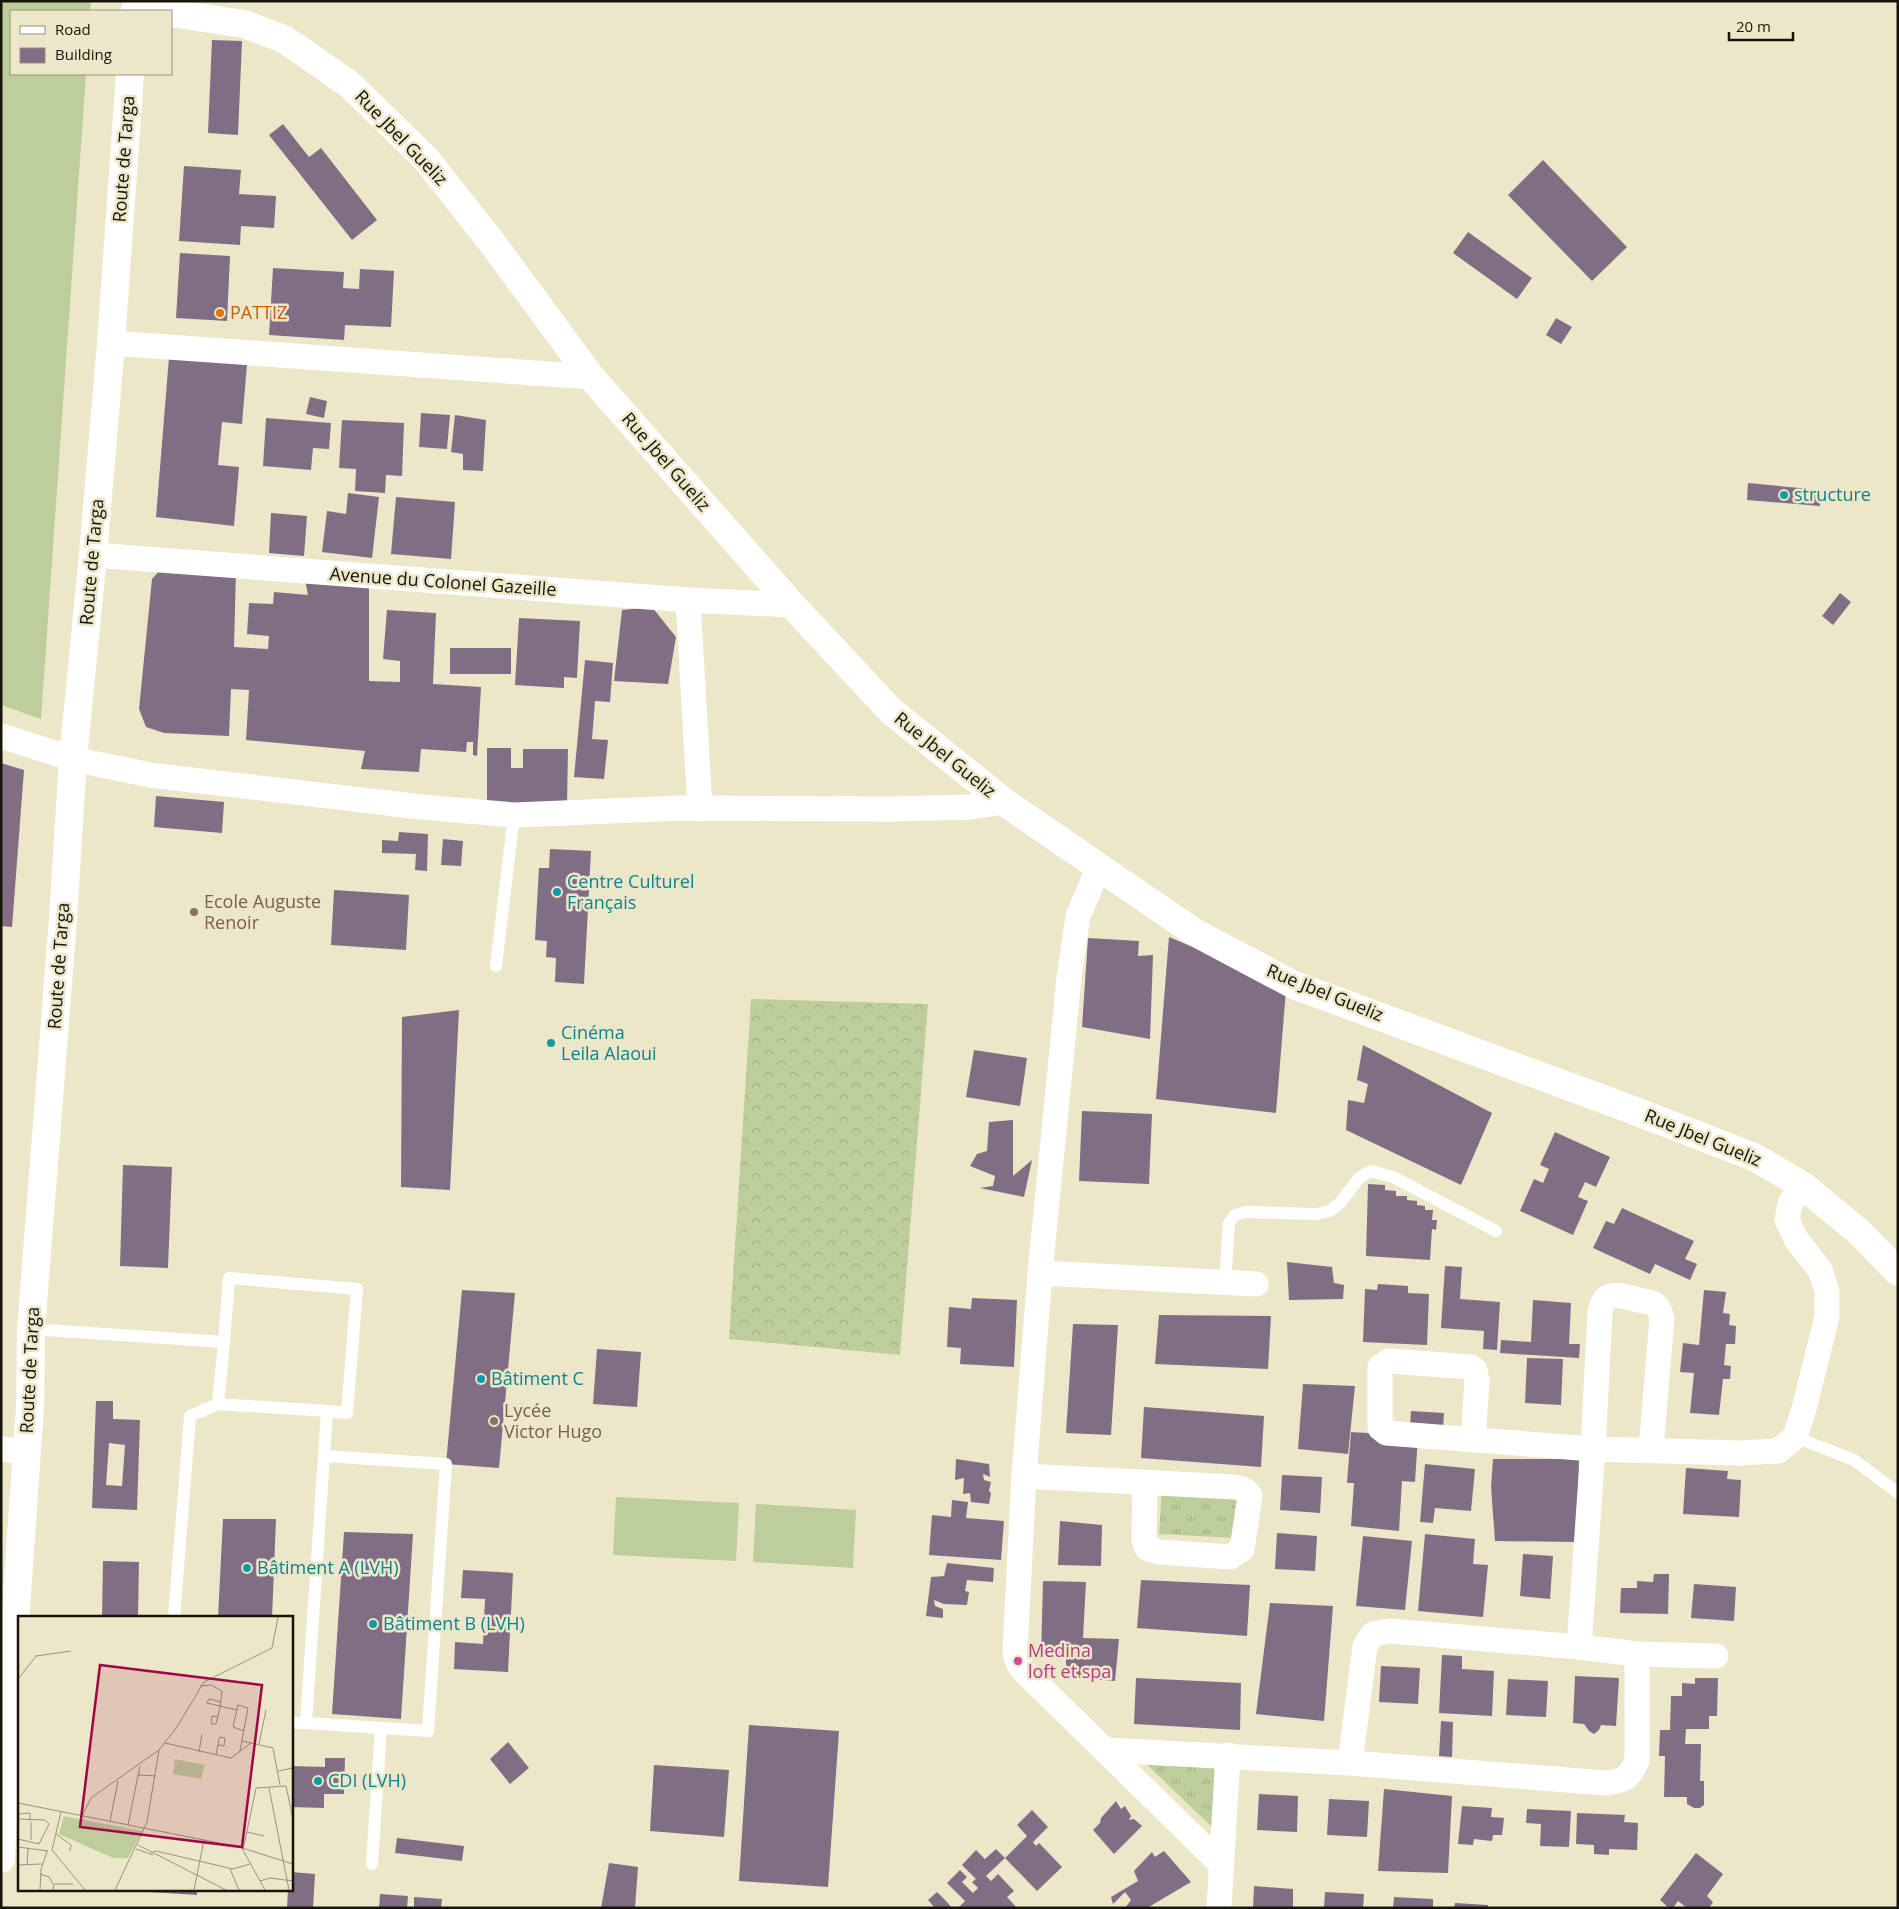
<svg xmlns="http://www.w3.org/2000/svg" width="1899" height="1909" viewBox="0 0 1899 1909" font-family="'Open Sans',sans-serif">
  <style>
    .grass { fill: url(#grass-tufts) }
    .forest { fill: url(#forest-crowns) }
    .pitch { fill: #bece9b }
    .building { fill: #816e84; fill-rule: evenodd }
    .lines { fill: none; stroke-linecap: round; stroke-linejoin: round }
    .lane { stroke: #fff; stroke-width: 12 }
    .street { stroke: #fff; stroke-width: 25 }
    .secondary { stroke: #fff; stroke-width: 28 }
    .food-dot { fill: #e8710a; stroke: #ede7c9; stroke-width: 2 }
    .culture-dot { fill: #0f9aa8; stroke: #ede7c9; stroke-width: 2 }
    .education-dot { fill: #8d6e63; stroke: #ede7c9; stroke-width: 2 }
    .hotel-dot { fill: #d1479c; stroke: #ede7c9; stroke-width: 2 }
    .labels { text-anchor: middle; stroke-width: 5; stroke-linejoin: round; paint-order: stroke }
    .street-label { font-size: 18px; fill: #17150a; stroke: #ede7c9 }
    .food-label { font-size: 18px; fill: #c56008; stroke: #ede7c9; text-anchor: start }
    .culture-label { font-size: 18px; fill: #0d838f; stroke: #ede7c9; text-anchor: start }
    .education-label { font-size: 18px; fill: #785e54; stroke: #ede7c9; text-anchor: start }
    .hotel-label { font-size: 18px; fill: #b23c85; stroke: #ede7c9; text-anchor: start }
    .inset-road { fill: none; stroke: #97937d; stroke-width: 1 }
    .view { fill: #a10545; fill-opacity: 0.15; stroke: #a10545; stroke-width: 2.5 }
    .inset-edge { fill: none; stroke: #17150a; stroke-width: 2.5 }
  </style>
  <defs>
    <pattern id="grass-tufts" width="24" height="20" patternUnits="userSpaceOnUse" patternTransform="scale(1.25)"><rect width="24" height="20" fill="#bece9b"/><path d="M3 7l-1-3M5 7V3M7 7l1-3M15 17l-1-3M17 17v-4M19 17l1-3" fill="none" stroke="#a3b084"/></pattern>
    <pattern id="forest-crowns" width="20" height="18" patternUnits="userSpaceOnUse" patternTransform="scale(1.25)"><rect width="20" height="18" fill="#bece9b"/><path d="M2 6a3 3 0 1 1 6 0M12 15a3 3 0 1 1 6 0" fill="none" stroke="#a3b084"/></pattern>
  </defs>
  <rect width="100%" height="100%" fill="#ede7c9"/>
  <g class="grass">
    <polygon points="1162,1487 1239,1492 1236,1538 1159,1534"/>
    <polygon points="1142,1760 1215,1760 1213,1828"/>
  </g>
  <polygon class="forest" points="751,999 928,1004 900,1355 729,1339"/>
  <g class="pitch">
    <polygon points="1,1 91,1 90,11 11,11 11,74 86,74 41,719 1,705"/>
    <polygon points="616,1497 739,1503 736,1561 613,1555"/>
    <polygon points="756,1504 856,1510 853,1568 753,1562"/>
  </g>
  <g class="building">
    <polygon points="212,40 242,41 238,135 208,133"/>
    <polygon points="283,124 309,157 321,148 377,220 352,240 269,135"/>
    <polygon points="1543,160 1627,247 1592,281 1508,195"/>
    <polygon points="184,166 241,170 239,194 276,196 274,228 241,226 240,245 179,241"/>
    <polygon points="1468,232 1532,278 1517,299 1453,253"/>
    <polygon points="180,253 230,256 227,321 176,318"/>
    <polygon points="273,268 344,272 343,288 359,289 360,269 394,271 391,327 345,325 344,340 269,335"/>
    <polygon points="1556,318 1572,327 1561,344 1546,335"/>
    <polygon points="169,357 247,364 242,424 222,422 218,465 239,467 234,526 156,517"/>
    <polygon points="310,397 327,401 324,418 306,414"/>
    <polygon points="421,413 450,415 447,449 419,447"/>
    <polygon points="455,415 486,420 483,471 463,470 463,454 451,452"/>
    <polygon points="266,418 331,423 329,449 313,448 311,470 263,466"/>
    <polygon points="342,420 404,423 402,476 386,475 385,493 355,491 356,469 339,468"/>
    <polygon points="1748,483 1821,490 1820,506 1747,500"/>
    <polygon points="348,493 379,497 372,558 322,552 327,511 346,514"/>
    <polygon points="396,497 455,502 451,559 391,554"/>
    <polygon points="271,513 307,516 304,556 269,553"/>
    <polygon points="162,568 236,571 234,647 268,649 269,636 247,634 249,603 273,604 274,592 308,595 305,579 369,584 369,681 400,682 400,661 383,659 387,610 436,613 433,684 481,687 477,756 473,755 473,742 467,742 466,752 421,749 419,772 361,769 365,751 246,740 249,690 231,689 229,736 164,733 146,727 139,709 152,579"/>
    <polygon points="1840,593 1851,602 1833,625 1822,616"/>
    <polygon points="652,607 676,637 668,684 614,681 622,610"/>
    <polygon points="519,618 580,621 577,678 564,677 564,688 515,685"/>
    <rect x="450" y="648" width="61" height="26"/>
    <polygon points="585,660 613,663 610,702 595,701 592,739 608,740 604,779 574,777"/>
    <polygon points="487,748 511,748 511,768 523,768 523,749 568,749 567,807 487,806"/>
    <polygon points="1,763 24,770 12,927 1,926"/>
    <polygon points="156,796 224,802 222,833 154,827"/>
    <polygon points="399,832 428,834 427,871 415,870 416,854 382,853 382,840 398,841"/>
    <polygon points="443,839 463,841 461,866 441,865"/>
    <polygon points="550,849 591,851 584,984 555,982 556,958 546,957 547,941 535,940 539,868 549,868"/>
    <polygon points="334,890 409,895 406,950 331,945"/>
    <polygon points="1169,937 1229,962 1286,990 1276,1113 1156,1099"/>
    <polygon points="1088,938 1139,941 1138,956 1153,955 1150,1039 1082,1027"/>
    <polygon points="459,1010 450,1190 401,1187 402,1017"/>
    <polygon points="1363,1045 1492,1113 1461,1185 1346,1130 1348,1100 1364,1103 1368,1084 1357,1080"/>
    <polygon points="974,1050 1027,1058 1020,1106 966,1097"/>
    <polygon points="1082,1111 1152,1114 1149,1184 1079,1181"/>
    <polygon points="1013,1120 1013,1176 1032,1160 1024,1197 980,1188 993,1186 995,1176 970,1166 977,1154 987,1151 989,1122"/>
    <polygon points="1555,1132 1610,1157 1596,1187 1585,1182 1578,1197 1588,1201 1573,1235 1520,1211 1534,1179 1543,1183 1549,1169 1540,1165"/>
    <polygon points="123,1165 172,1167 168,1268 120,1266"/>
    <polygon points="1368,1184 1385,1185 1385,1190 1396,1191 1396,1196 1407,1196 1407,1200 1417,1201 1417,1205 1425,1206 1425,1210 1433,1210 1432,1220 1437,1220 1436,1230 1432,1229 1430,1260 1366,1256"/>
    <polygon points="1622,1208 1694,1241 1685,1259 1697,1264 1690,1280 1655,1264 1650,1274 1593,1248 1606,1221 1614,1224"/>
    <polygon points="1287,1262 1332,1267 1334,1283 1344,1285 1343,1299 1289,1300"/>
    <polygon points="1445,1266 1462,1267 1460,1299 1500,1302 1497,1350 1483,1349 1484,1331 1441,1328"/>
    <polygon points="1378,1284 1408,1286 1408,1293 1429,1294 1427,1345 1363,1342 1365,1289 1377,1290"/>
    <polygon points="462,1290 515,1293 499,1468 446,1464"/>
    <polygon points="1704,1290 1726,1292 1723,1313 1730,1314 1729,1325 1736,1326 1735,1344 1726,1344 1724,1365 1731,1366 1730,1379 1723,1379 1719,1415 1690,1413 1694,1373 1680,1372 1683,1343 1699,1345"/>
    <polygon points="972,1298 1017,1300 1014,1367 960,1364 961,1348 947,1347 949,1307 971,1309"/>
    <polygon points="1533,1300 1571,1303 1569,1344 1580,1344 1579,1358 1500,1353 1501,1340 1531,1342"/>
    <polygon points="1159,1315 1271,1316 1268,1369 1155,1364"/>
    <polygon points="1073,1324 1118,1325 1111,1435 1066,1433"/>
    <polygon points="597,1349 641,1352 637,1407 593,1404"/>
    <polygon points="1527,1358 1563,1359 1561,1405 1525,1403"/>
    <polygon points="1303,1384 1355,1386 1348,1454 1298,1449"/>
    <path d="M96,1401H113V1419L140,1420L137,1510L92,1508ZM109,1443L125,1445L122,1486L106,1485Z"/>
    <polygon points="1144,1407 1264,1416 1261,1467 1141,1458"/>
    <polygon points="1411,1411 1444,1413 1443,1429 1410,1427"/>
    <polygon points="1351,1432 1418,1436 1415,1482 1402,1481 1399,1531 1351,1526 1354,1483 1347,1483"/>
    <polygon points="956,1459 989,1464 990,1477 983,1474 984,1480 991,1482 989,1491 991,1493 989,1504 971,1502 970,1493 963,1494 964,1478 955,1480"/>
    <polygon points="1493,1459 1579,1459 1577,1542 1495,1541 1491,1487"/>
    <polygon points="1425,1464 1475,1469 1471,1511 1435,1508 1433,1523 1420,1522"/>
    <polygon points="1686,1468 1728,1471 1727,1479 1741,1480 1739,1517 1683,1514"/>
    <polygon points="1282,1475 1322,1477 1320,1513 1280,1510"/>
    <polygon points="952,1500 968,1502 966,1518 1004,1521 1001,1560 929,1555 932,1515 951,1517"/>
    <polygon points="223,1519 276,1519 272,1618 218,1618"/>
    <polygon points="1060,1521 1102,1525 1101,1566 1058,1565"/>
    <polygon points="344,1532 413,1534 401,1719 332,1714"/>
    <polygon points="1277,1533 1317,1536 1315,1571 1275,1569"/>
    <polygon points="1425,1534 1475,1539 1473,1564 1488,1565 1483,1617 1418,1611"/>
    <polygon points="1363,1536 1412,1541 1405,1610 1356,1606"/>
    <polygon points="1523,1554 1553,1556 1550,1599 1520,1596"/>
    <polygon points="103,1561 139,1562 138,1618 102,1618"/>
    <polygon points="947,1563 994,1568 993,1582 967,1580 965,1591 969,1592 967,1605 944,1604 934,1600 935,1606 943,1609 943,1618 926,1616 931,1577 944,1576"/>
    <polygon points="463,1570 513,1573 508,1672 454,1669 455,1642 483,1644 485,1599 461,1598"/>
    <polygon points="1654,1574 1669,1574 1668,1614 1620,1613 1621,1588 1637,1588 1637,1581 1653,1582"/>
    <polygon points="1141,1580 1250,1585 1247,1636 1137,1628"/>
    <polygon points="1043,1581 1086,1582 1083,1638 1119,1639 1115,1681 1066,1677 1066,1658 1041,1657"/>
    <polygon points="1694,1584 1736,1587 1734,1621 1691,1618"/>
    <polygon points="1270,1603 1333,1606 1324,1721 1256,1714"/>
    <polygon points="1442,1655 1462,1656 1462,1669 1494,1671 1492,1716 1439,1713"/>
    <polygon points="1381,1666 1420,1668 1418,1704 1379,1702"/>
    <polygon points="1575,1676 1619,1678 1616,1726 1601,1725 1599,1730 1594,1734 1589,1731 1584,1724 1573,1723"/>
    <polygon points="1136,1678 1241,1683 1240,1730 1134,1724"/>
    <polygon points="1695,1678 1718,1678 1717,1716 1709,1716 1709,1729 1686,1729 1685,1744 1701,1744 1700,1781 1704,1781 1704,1805 1700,1808 1694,1808 1687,1804 1687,1797 1664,1797 1665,1756 1659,1756 1660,1730 1670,1730 1671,1696 1682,1696 1682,1683 1695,1684"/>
    <polygon points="1508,1679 1548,1681 1546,1717 1506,1715"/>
    <polygon points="1441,1721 1453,1722 1452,1757 1439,1756"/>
    <polygon points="749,1725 839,1731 828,1887 739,1881"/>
    <polygon points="508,1742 529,1768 510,1784 490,1759"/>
    <polygon points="325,1758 345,1758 344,1794 324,1794 324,1808 291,1807 291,1766 325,1767"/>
    <polygon points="654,1765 729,1770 724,1837 650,1831"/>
    <polygon points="1384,1789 1452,1796 1448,1873 1378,1871"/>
    <polygon points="1259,1794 1298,1796 1297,1832 1257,1830"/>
    <polygon points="1329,1799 1369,1801 1367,1837 1327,1835"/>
    <polygon points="1116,1801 1121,1809 1125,1806 1131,1816 1129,1820 1134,1819 1142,1826 1114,1854 1093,1830 1100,1823 1101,1818"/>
    <polygon points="1462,1806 1492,1808 1491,1817 1504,1818 1502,1835 1493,1835 1492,1841 1474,1839 1473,1845 1458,1844"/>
    <polygon points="1527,1809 1571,1811 1569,1847 1540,1846 1541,1824 1526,1823"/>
    <polygon points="1032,1810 1048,1827 1033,1842 1036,1846 1039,1843 1062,1867 1037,1891 1005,1858 1027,1836 1017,1825"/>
    <polygon points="1577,1813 1625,1815 1624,1822 1638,1823 1637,1850 1609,1849 1609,1855 1594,1854 1594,1845 1576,1844"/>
    <polygon points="397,1838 464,1846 462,1861 395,1853"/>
    <polygon points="996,1849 1005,1858 986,1876 991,1881 998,1874 1014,1891 1007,1897 1017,1908 958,1908 965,1901 947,1883 960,1870 967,1877 962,1882 973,1893 978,1888 972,1882 976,1879 962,1865 976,1850 985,1859"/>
    <polygon points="1164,1851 1191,1882 1147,1908 1125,1908 1131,1900 1125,1892 1113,1904 1111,1897 1138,1881 1134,1871 1152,1852 1155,1857"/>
    <polygon points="1696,1853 1723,1874 1707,1896 1713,1902 1709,1908 1687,1908 1678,1901 1673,1908 1669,1908 1660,1900"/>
    <polygon points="609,1863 638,1867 635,1908 601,1908"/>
    <polygon points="291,1872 315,1874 313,1908 287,1908 288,1890 291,1890"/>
    <polygon points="1254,1886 1293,1889 1293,1908 1253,1908"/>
    <polygon points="150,1890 197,1890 197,1895 150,1892"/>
    <polygon points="937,1892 947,1902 952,1908 935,1908 928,1900"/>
    <polygon points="1325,1892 1364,1894 1363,1908 1324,1908"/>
    <polygon points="380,1894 408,1896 407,1908 379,1908"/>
    <polygon points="414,1897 442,1899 441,1908 414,1908"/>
    <polygon points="1394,1897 1433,1899 1433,1908 1393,1908"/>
    <polygon points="1455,1903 1488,1905 1488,1908 1454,1908"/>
  </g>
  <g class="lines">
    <g class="lane">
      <polyline points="496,966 514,815"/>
      <polyline points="1225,1282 1229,1223 1235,1215 1246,1212 1316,1214 1330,1211 1340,1203 1359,1178 1371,1171 1393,1177 1496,1231"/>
      <polyline points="31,1329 224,1342 218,1404 327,1411 306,1723 381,1728 372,1864"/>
      <polyline points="224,1342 229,1278 357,1289 347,1413 327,1411"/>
      <polyline points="1795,1437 1854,1460 1898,1493"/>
      <polyline points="324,1456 446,1464 428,1731 381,1728"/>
      <polyline points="174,1618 190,1416 218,1404"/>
      <polyline points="291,1723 306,1723"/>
    </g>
    <g class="street">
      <polyline points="111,343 591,377"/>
      <polyline points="93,555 688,600 792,605"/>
      <polyline points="688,600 700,809"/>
      <polyline points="1,736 73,759 150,775 421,807 514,815 682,808 892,809 971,807 1004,802"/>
      <polyline points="1099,867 1078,916 1069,978 1040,1273 1024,1476 1015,1652 1018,1663 1024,1671 1221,1864"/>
      <polyline points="1040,1273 1256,1284"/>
      <polyline points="1473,1440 1477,1381 1475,1370 1471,1367 1389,1361 1380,1367 1380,1428 1386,1433 1593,1449 1739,1453 1778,1451 1795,1437 1804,1409 1827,1317 1827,1291 1820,1270 1796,1239 1787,1220 1790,1204 1802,1185"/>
      <polyline points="1,1449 26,1452"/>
      <path d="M1024,1476L1234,1487C1241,1488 1246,1489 1250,1496L1242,1549L1230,1557L1159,1552L1147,1548L1144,1540L1145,1482"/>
      <path d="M1579,1647L1593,1449L1600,1312C1604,1289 1621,1295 1638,1300C1643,1301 1650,1302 1654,1304C1659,1307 1660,1313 1662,1318L1651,1450"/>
      <polyline points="1637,1654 1716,1656"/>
      <path d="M1105,1750L1350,1763L1605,1783C1623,1781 1629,1779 1637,1761V1654L1579,1647L1391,1631L1373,1634L1365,1646L1350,1763"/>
      <polyline points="1219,1908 1228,1755"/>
    </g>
    <g class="secondary">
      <polyline points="135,9 159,11"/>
      <polyline points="171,13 244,24 284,39 349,84 426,159 493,244 591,377 792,605 891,711 1004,802 1194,932 1294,985 1630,1109 1754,1157 1802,1185 1859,1232 1898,1272"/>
      <polyline points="1,1859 5,1766 30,1407 31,1329 63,919 73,759 93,555 111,343 130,74"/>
    </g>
  </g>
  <circle class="food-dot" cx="220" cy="313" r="5"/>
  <g class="culture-dot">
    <circle cx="1784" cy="495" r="5"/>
    <circle cx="557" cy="892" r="5"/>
    <circle cx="551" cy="1043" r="5"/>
    <circle cx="481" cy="1379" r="5"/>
    <circle cx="247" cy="1568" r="5"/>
    <circle cx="373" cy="1624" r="5"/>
    <circle cx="318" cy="1781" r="5"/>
  </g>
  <g class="education-dot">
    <circle cx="194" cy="912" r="5"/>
    <circle cx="494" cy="1421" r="5"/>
  </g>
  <circle class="hotel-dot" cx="1018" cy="1661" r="5"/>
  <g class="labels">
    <g class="street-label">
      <text transform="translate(401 138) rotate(46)" y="6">Rue Jbel Gueliz</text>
      <text transform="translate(124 159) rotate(-86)" y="6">Route de Targa</text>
      <text transform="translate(666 462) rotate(49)" y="6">Rue Jbel Gueliz</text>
      <text transform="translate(92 562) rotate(-85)" y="6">Route de Targa</text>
      <text transform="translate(443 582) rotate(4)" y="6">Avenue du Colonel Gazeille</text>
      <text transform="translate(945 755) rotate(39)" y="6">Rue Jbel Gueliz</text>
      <text transform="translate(59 966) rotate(-86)" y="6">Route de Targa</text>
      <text transform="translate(1325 993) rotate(22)" y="6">Rue Jbel Gueliz</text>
      <text transform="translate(1703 1138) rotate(22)" y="6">Rue Jbel Gueliz</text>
      <text transform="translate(30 1370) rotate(-87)" y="6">Route de Targa</text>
    </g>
    <g class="food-label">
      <text x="230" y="319">PATTIZ</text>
    </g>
    <g class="culture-label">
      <text x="1794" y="501">structure</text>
      <text x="567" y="888">Centre Culturel<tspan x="567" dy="21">Français</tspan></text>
      <text x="561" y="1039">Cinéma<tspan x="561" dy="21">Leila Alaoui</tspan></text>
      <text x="491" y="1385">Bâtiment C</text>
      <text x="257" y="1574">Bâtiment A (LVH)</text>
      <text x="383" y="1630">Bâtiment B (LVH)</text>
      <text x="328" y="1787">CDI (LVH)</text>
    </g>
    <g class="education-label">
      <text x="204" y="908">Ecole Auguste<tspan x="204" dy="21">Renoir</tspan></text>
      <text x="504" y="1417">Lycée<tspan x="504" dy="21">Victor Hugo</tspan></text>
    </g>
    <g class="hotel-label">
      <text x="1028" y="1657">Medina<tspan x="1028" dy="21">loft et spa</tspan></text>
    </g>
  </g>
  <g transform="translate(18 1616)">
    <rect width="275" height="275" fill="#ede7c9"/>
    <path d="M157,143L187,149L183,163L155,158Z" fill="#bece9b"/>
    <path d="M46,200L124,215L110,242H95L41,218Z" fill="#bece9b"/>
    <path class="inset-road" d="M0,63L18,40L53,35M182,70L193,69L204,75L202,91L198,108H193L194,100L200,101M203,86L191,83L189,87L219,94M224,125L255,132L262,169M147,127L213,142L233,127M241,128L248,94M222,135L230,92L220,89L215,111L226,115M181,136L184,118M198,139L200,129L201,122L202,121L207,122L206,130L200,129M260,155L275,152M120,159L138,160M251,172L271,274M0,187L221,231L275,248M43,196L34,234L67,274M0,198L12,197V205M64,200L73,182L141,134L159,111L186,66L254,32L260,1M0,203L27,204L31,208L21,228L0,223M92,205L100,165M110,209L122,150M229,216L246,220M38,218L53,229L52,235M13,224V206M120,229L208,274M0,231L30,235M118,233L135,239M133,237L138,235L215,253L232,248M0,249L24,248M9,249L10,233M212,253L221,274M22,258L31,261L35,268M242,265L252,262L275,265M22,274L23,254L29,235M35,274L36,268H55M97,274L129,206L141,134M176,274L186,224M247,274L225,234L238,172L268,170L275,203"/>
    <path class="view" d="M82,49L244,69L224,231L62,211Z"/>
    <rect width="275" height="275" class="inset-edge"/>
  </g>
  <rect width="1899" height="1909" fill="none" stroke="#17150a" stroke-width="5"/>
  <rect x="10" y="10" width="162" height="65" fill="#ede7c9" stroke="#97937d"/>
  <rect x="20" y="26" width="25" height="8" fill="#ffffff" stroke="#97937d"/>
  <text x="55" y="35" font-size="15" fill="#17150a">Road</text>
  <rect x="20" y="48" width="25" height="15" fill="#816e84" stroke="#97937d"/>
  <text x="55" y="60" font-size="15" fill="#17150a">Building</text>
  <path d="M1729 32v8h64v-8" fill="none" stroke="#17150a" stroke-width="2.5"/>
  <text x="1736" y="32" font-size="15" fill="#17150a" stroke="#ede7c9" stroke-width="4" paint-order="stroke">20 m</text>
</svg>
